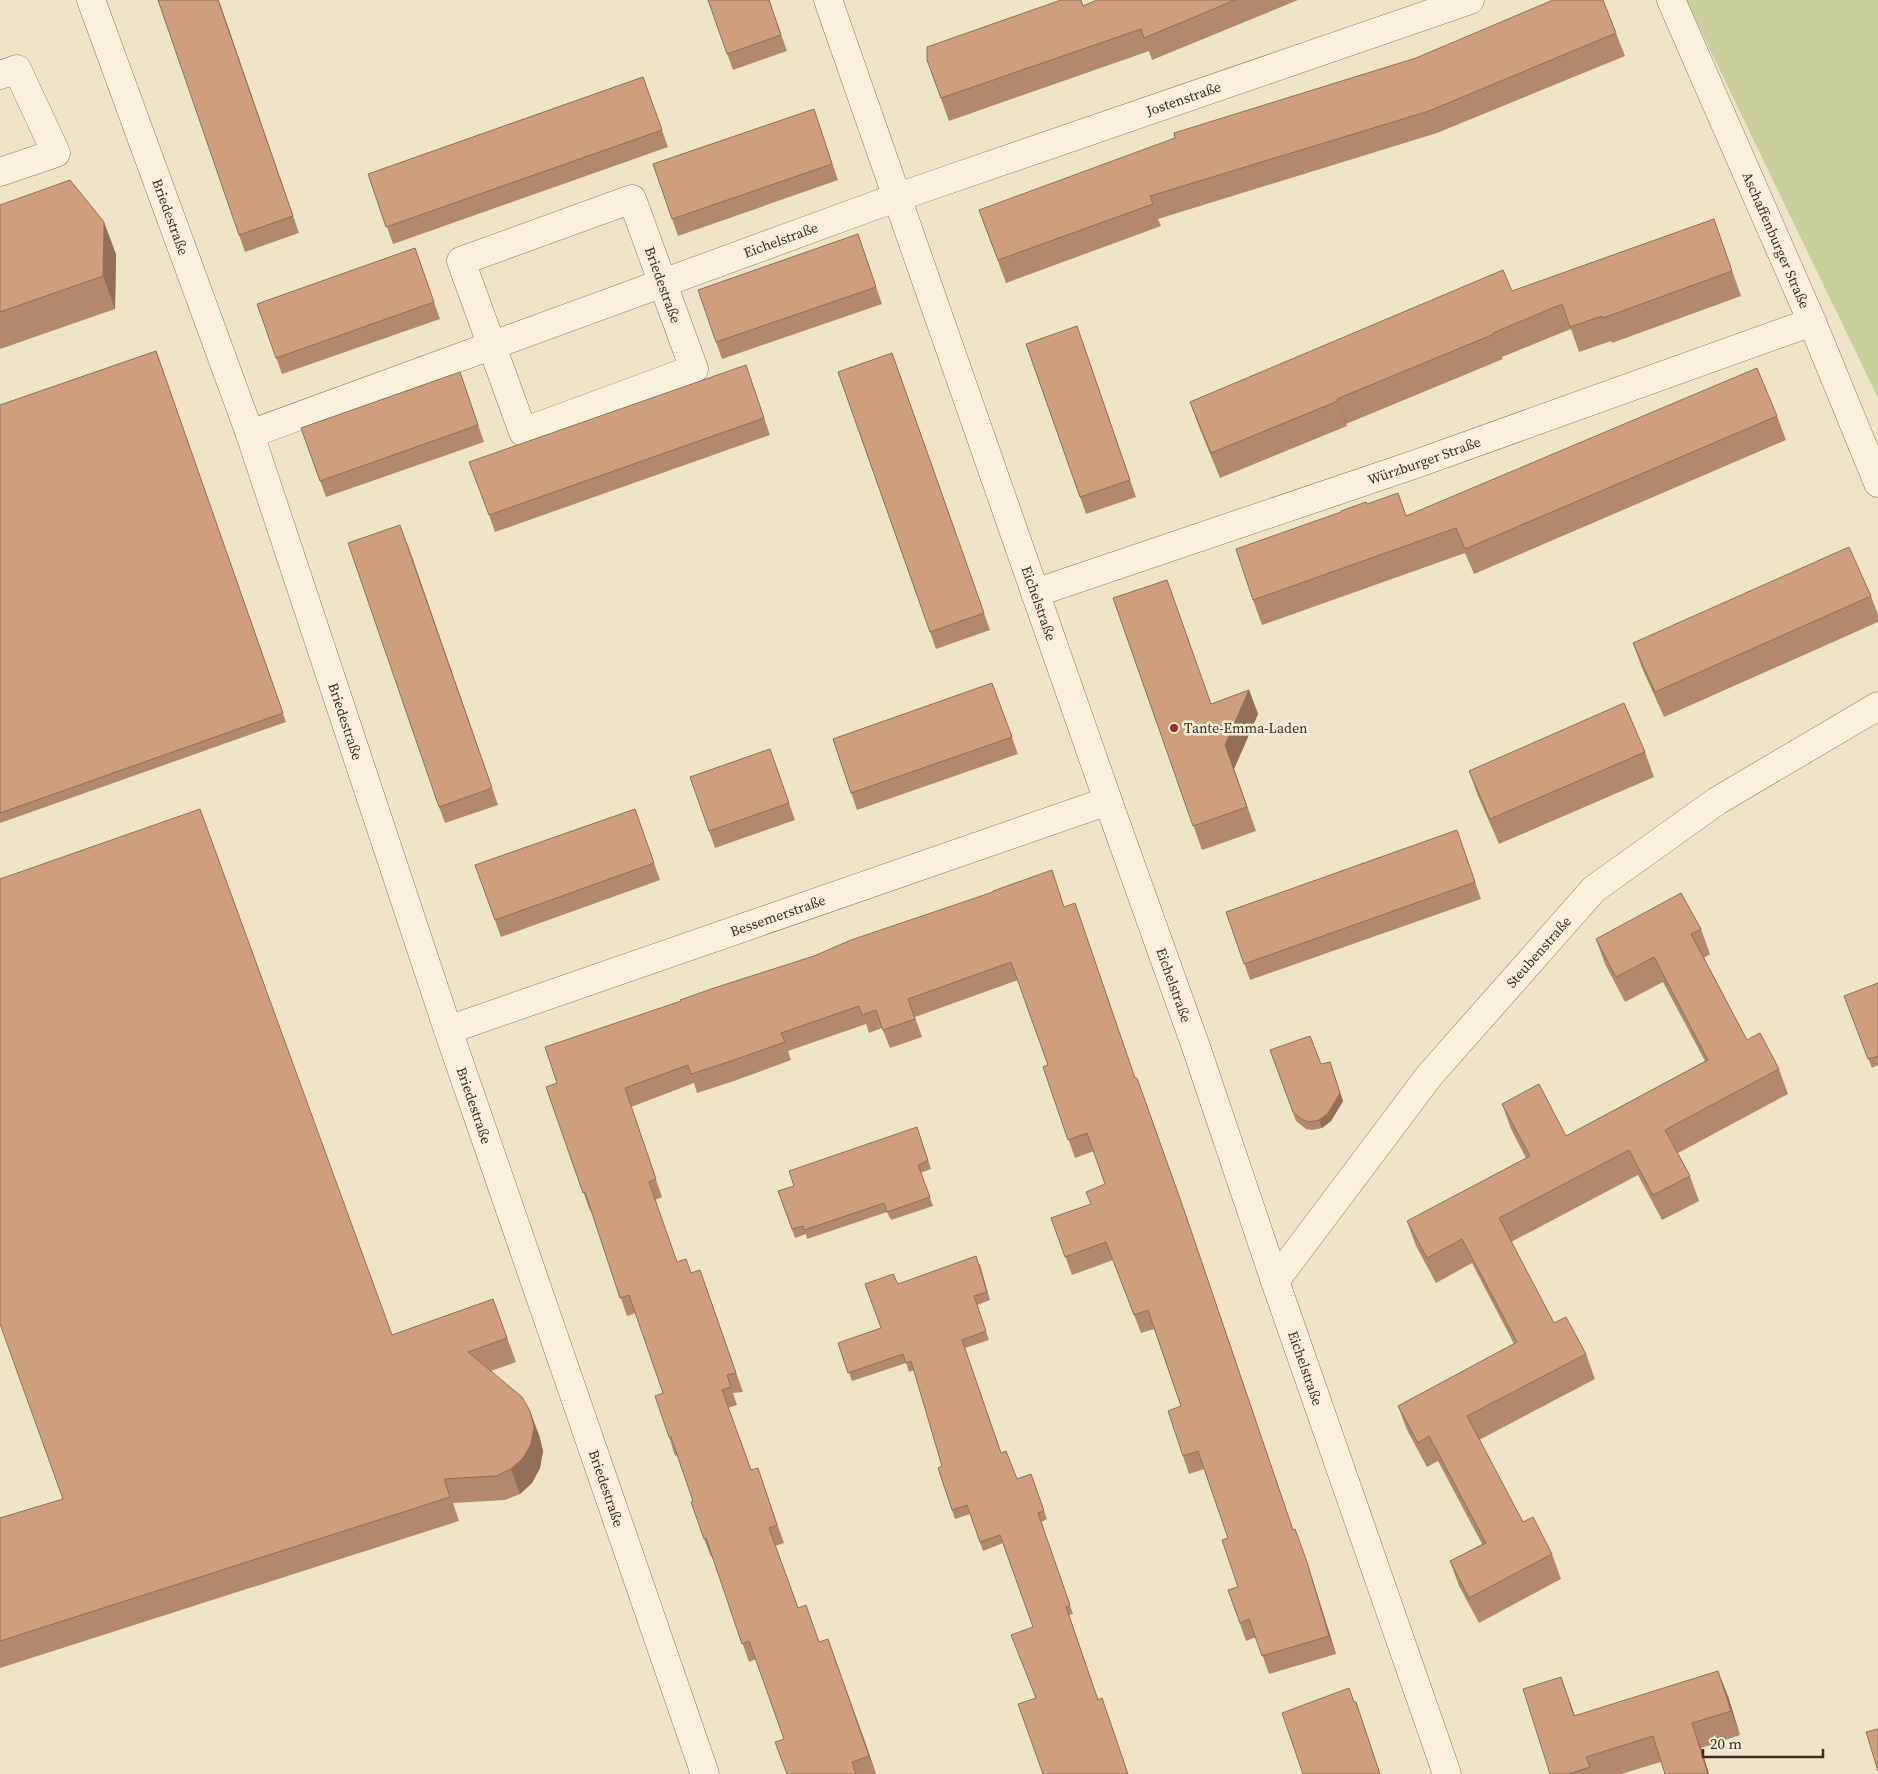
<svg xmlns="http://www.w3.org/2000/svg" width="1878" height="1774" viewBox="0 0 1878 1774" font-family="'Source Serif 4',serif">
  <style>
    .green { fill: #c9cf9b }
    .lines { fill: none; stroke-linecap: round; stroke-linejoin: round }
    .minor-casing { stroke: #8d765c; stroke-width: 29 }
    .minor { stroke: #faf1dc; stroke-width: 28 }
    .wall { fill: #b2896c }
    .shaded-wall { fill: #916f58 }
    .building { fill: #cf9f7d; stroke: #916f58 }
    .poi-dot { fill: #9e2a2b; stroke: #f7eed8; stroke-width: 2 }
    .labels { text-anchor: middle; stroke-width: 5; stroke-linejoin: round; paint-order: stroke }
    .street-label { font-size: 14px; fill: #3d2e20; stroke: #f7eed8 }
    .poi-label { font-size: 14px; fill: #3d2e20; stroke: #f7eed8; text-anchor: start }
  </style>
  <rect width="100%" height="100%" fill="#f0e4c8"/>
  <polygon class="green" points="1686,0 1878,0 1878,398"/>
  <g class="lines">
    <g class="minor-casing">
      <g id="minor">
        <path id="s1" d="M91,0L250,434L448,1030L705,1774"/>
        <path id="s2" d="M828,0L1108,801L1196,1047L1275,1281L1447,1774"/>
        <path id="s3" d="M1671,0L1812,322L1878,483"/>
        <polyline points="0,75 17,69 56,153 0,172"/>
        <polygon points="632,199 694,369 523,432 461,261"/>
        <path id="s4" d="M250,434L898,197L1470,0"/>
        <path id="s5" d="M1035,593L1413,465L1812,322"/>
        <path id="s6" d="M448,1030L1108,801"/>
        <path id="s7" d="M1275,1281L1429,1076L1594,889L1717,801L1878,706"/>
      </g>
    </g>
    <use href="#minor" class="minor"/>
  </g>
  <g class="wall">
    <polygon points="219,0 299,233 245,252 239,235"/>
    <polygon points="708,0 769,0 787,51 733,70"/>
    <polygon points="1097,0 1298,0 1152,60 1149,51 949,121 927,60 1083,6"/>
    <polygon points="1616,33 1625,56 1437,133 1158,219 1161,226 1006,283 979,210"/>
    <polygon points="643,77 668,147 393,244 368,174"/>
    <polygon points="814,109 838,180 678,236 653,164"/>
    <polygon points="0,205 116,254 115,309 0,349"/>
    <polygon points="1714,219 1741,296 1612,343 1611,341 1579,352 1571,329 1502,357 1503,359 1346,424 1347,426 1220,478 1199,427 1190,402 1512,291"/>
    <polygon points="858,234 882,304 722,359 698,290"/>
    <polygon points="415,248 440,319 282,374 257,304"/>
    <polygon points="1083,343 1136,497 1086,514 1026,344"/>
    <polygon points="156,351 286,722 0,823 0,405"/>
    <polygon points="892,353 990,630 936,649 838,372"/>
    <polygon points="746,365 770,435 495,532 489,515"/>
    <polygon points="460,372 484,442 326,497 301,428"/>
    <polygon points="1777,416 1786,440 1474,574 1465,553 1262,625 1253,600 1341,512 1367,504 1406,516"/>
    <polygon points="407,542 498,805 445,823 439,807"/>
    <polygon points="1871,596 1878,615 1878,622 1664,717 1642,668 1633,643"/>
    <polygon points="1113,598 1211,704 1249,690 1258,714 1234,769 1256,831 1202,850"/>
    <polygon points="992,683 1018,754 857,810 833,739"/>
    <polygon points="770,749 795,820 715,848 690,777"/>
    <polygon points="1645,752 1654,777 1499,844 1478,796 1469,771"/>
    <polygon points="635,809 660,880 501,937 475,865"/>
    <polygon points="1457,830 1481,899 1250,980 1226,912"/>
    <polygon points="1075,903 1135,1078 1190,1228 1293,1530 1295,1529 1313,1581 1336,1654 1269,1674 1256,1637 1246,1641 1228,1590 1238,1587 1228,1538 1204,1469 1189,1474 1183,1456 1181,1406 1154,1329 1141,1333 1113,1260 1072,1275 1051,1218 1091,1204 1105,1184 1094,1151 1075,1158 1043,1067 1048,1065 1018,980 915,1017 922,1037 890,1048 882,1028 869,1033 866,1024 788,1051 791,1060 734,1081 697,1093 694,1083 631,1107 662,1197 655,1200 677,1262 691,1273 700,1270 743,1392 733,1393 737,1405 728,1408 751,1470 764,1486 784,1543 775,1546 798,1608 819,1642 863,1736 876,1774 787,1774 784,1739 756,1659 749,1662 712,1556 711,1557 704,1539 693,1501 677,1455 675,1456 669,1437 663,1393 636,1313 627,1316 591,1210 590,1211 546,1087"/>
    <polygon points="1701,929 1710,954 1704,958 1747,1040 1779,1069 1788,1094 1678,1153 1690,1176 1699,1201 1662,1220 1638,1175 1511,1242 1554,1323 1586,1354 1595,1379 1479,1440 1523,1522 1552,1554 1561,1579 1479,1623 1459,1586 1450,1561 1482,1544 1438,1461 1427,1467 1407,1430 1398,1406 1514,1344 1472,1263 1436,1283 1416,1246 1407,1221 1526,1158 1511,1129 1502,1104 1566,1136 1705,1061 1663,982 1625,1002 1605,964 1596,939"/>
    <polygon points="1878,983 1878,1065 1872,1068 1844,996"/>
    <polygon points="1270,1050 1321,1064 1343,1101 1331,1121 1322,1128 1312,1130 1306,1129 1296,1121"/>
    <polygon points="917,1127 931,1169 921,1173 933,1206 891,1220 887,1212 807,1239 806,1234 795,1238 778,1191 794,1186"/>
    <polygon points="980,1264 990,1300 977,1305 989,1340 965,1348 1001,1453 1017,1479 1031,1474 1047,1519 1041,1522 1073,1614 1069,1615 1098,1700 1128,1774 1035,1698 1033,1627 1003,1543 983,1551 970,1514 955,1519 938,1468 942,1466 914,1370 909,1372 906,1363 852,1381 838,1343 881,1328 898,1284"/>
    <polygon points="493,1299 516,1362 491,1371 539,1435 543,1451 540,1468 532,1483 520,1494 505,1500 453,1503 459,1521 0,1668 0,1518 63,1499 392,1335"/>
    <polygon points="1728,1696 1740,1735 1701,1748 1709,1774 1665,1774 1661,1762 1621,1774 1550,1774 1570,1702 1575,1716"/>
  </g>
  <g class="shaded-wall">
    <polygon points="104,222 116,254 115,309 103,276"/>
    <polygon points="1337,399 1346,424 1347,426 1338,401"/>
    <polygon points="1249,690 1258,714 1234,769 1256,831 1225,745"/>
    <polygon points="1330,1062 1343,1101 1331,1121 1322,1128 1319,1120"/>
    <polygon points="1137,1078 1190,1228 1299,1548"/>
    <polygon points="530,1411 539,1435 543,1451 540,1468 532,1483 520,1494 511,1469"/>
    <polygon points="1307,1562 1313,1581 1336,1654 1329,1636"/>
    <polygon points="828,1639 863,1736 876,1774 869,1756"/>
    <polygon points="1718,1671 1728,1696 1740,1735 1731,1711"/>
    <polygon points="1561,1677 1570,1702 1583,1741 1574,1716"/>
    <polygon points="1692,1723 1701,1748 1709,1774 1708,1774"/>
  </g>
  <g class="building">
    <polygon points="158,0 218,0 293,216 239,235"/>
    <polygon points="708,0 769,0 781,35 727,54"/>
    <polygon points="1061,0 1081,0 1083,6 1097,0 1235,0 1144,38 1141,29 941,98 927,60 927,47"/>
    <polygon points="1553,0 1603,0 1616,33 1429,111 1150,196 1153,204 998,260 979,210 1175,138 1174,133 1416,58"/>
    <polygon points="643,77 662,130 386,227 368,174"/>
    <polygon points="814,109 832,164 672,219 653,164"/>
    <polygon points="70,180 104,222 103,276 0,312 0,205"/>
    <polygon points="1714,219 1732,271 1603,318 1602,316 1570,327 1562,304 1493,333 1494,334 1337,399 1338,401 1211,453 1190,402 1503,270 1512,291"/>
    <polygon points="858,234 876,287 716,342 698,290"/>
    <polygon points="415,248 434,302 276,358 257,304"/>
    <polygon points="1077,326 1130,480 1080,497 1026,344"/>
    <polygon points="156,351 283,713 0,813 0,405"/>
    <polygon points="892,353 984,613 930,632 838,372"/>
    <polygon points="746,365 764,418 489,515 469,462"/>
    <polygon points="1757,368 1777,416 1465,549 1456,528 1253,600 1236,549 1341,512 1341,511 1366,502 1367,504 1398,493 1406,516"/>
    <polygon points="460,372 478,425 320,481 301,428"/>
    <polygon points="400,525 492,788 439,807 348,543"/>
    <polygon points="1849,547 1871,596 1655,692 1633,643"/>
    <polygon points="1167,580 1211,704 1249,690 1225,745 1247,807 1193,826 1113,598"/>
    <polygon points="992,683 1012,737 851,793 833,739"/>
    <polygon points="1624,703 1645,752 1490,819 1469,771"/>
    <polygon points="770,749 789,803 709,831 690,777"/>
    <polygon points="200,809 392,1335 493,1299 507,1338 468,1352 522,1397 530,1411 534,1427 531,1444 523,1458 511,1469 496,1476 444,1479 450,1497 0,1641 0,1518 63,1499 0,1324 0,879"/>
    <polygon points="635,809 654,863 495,920 475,865"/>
    <polygon points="1457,830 1475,882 1244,964 1226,912"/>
    <polygon points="1052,870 1064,907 1075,903 1135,1078 1137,1078 1184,1210 1293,1530 1295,1529 1307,1562 1329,1636 1262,1656 1249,1619 1240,1623 1228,1590 1238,1587 1222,1540 1228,1538 1198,1451 1183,1456 1168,1411 1181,1406 1148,1310 1134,1315 1106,1242 1065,1257 1051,1218 1091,1204 1086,1192 1105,1184 1087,1133 1068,1140 1043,1067 1048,1065 1011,962 908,999 915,1019 883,1030 876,1010 862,1015 859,1006 781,1033 785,1042 728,1062 691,1074 688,1065 625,1088 656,1179 649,1182 677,1262 686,1259 691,1273 700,1270 736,1373 727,1375 731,1387 722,1390 751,1470 758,1468 777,1525 769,1528 798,1608 806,1605 819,1642 828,1639 869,1756 852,1762 856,1774 787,1774 775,1742 784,1739 749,1641 742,1644 706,1538 704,1539 691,1502 693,1501 671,1437 669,1437 655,1396 663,1393 629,1295 620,1298 585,1192 583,1193 546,1087 557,1083 545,1047 681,1001 680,1000 714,988 814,956 851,940 993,892 993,891"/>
    <polygon points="1681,893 1701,929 1691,934 1747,1040 1760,1033 1779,1069 1665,1130 1690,1176 1653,1195 1629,1150 1499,1218 1554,1323 1566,1317 1586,1354 1467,1416 1523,1522 1533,1517 1552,1554 1469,1598 1450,1561 1486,1543 1429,1436 1418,1443 1398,1406 1517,1342 1462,1239 1427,1258 1407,1221 1530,1156 1502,1104 1539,1084 1566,1136 1708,1060 1654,957 1616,977 1596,939"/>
    <polygon points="1878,983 1878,1056 1868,1059 1844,996"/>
    <polygon points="1310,1036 1321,1064 1330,1062 1340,1093 1328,1113 1319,1120 1309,1122 1303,1120 1293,1112 1270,1050"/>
    <polygon points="917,1127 928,1161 918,1165 930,1197 887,1212 884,1203 804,1230 803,1226 792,1229 778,1191 794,1186 789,1171"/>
    <polygon points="976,1256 987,1292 974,1296 986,1331 962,1340 1001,1453 1006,1451 1017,1479 1031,1474 1044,1511 1038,1513 1070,1605 1066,1607 1098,1700 1102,1698 1128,1774 1043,1774 1018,1704 1036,1698 1011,1635 1033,1627 1000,1535 980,1542 967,1505 952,1510 938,1468 942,1466 911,1361 906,1363 903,1354 848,1373 838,1343 881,1328 865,1284 893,1274 898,1284"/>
    <polygon points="1718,1671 1731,1711 1692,1723 1708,1774 1665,1774 1653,1736 1586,1757 1590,1767 1568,1774 1550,1774 1523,1689 1561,1677 1574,1716"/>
    <polygon points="1349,1688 1354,1702 1356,1702 1380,1774 1303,1774 1282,1713"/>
    <polygon points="1878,1729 1878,1771 1866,1732"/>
  </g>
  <circle class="poi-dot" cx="1174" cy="728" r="5"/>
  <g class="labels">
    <g class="street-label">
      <text dy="5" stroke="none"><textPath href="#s4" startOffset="992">Jostenstraße</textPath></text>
      <text dy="5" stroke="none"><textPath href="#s1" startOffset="231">Briedestraße</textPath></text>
      <text dy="5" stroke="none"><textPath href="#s4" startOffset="565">Eichelstraße</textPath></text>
      <text dy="5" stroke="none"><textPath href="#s3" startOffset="262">Aschaffenburger Straße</textPath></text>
      <text transform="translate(663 285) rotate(70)" y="5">Briedestraße</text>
      <text dy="5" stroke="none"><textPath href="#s5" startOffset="411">Würzburger Straße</textPath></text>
      <text dy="5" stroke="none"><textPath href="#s2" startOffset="639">Eichelstraße</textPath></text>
      <text dy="5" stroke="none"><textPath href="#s1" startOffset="765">Briedestraße</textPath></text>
      <text dy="5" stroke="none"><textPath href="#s6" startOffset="349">Bessemerstraße</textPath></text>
      <text dy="5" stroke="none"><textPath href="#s7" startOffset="422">Steubenstraße</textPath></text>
      <text dy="5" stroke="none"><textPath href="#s2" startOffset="1044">Eichelstraße</textPath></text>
      <text dy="5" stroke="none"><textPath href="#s1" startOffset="1170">Briedestraße</textPath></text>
      <text dy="5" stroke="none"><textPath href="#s2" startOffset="1449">Eichelstraße</textPath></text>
      <text dy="5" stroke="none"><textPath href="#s1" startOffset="1575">Briedestraße</textPath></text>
    </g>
    <g class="poi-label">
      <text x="1184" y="733">Tante-Emma-Laden</text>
    </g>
  </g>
  <path d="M1703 1749v8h120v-8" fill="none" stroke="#3d2e20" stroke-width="2.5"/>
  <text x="1710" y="1749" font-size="15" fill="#3d2e20" stroke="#f7eed8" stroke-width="4" paint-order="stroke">20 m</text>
</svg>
